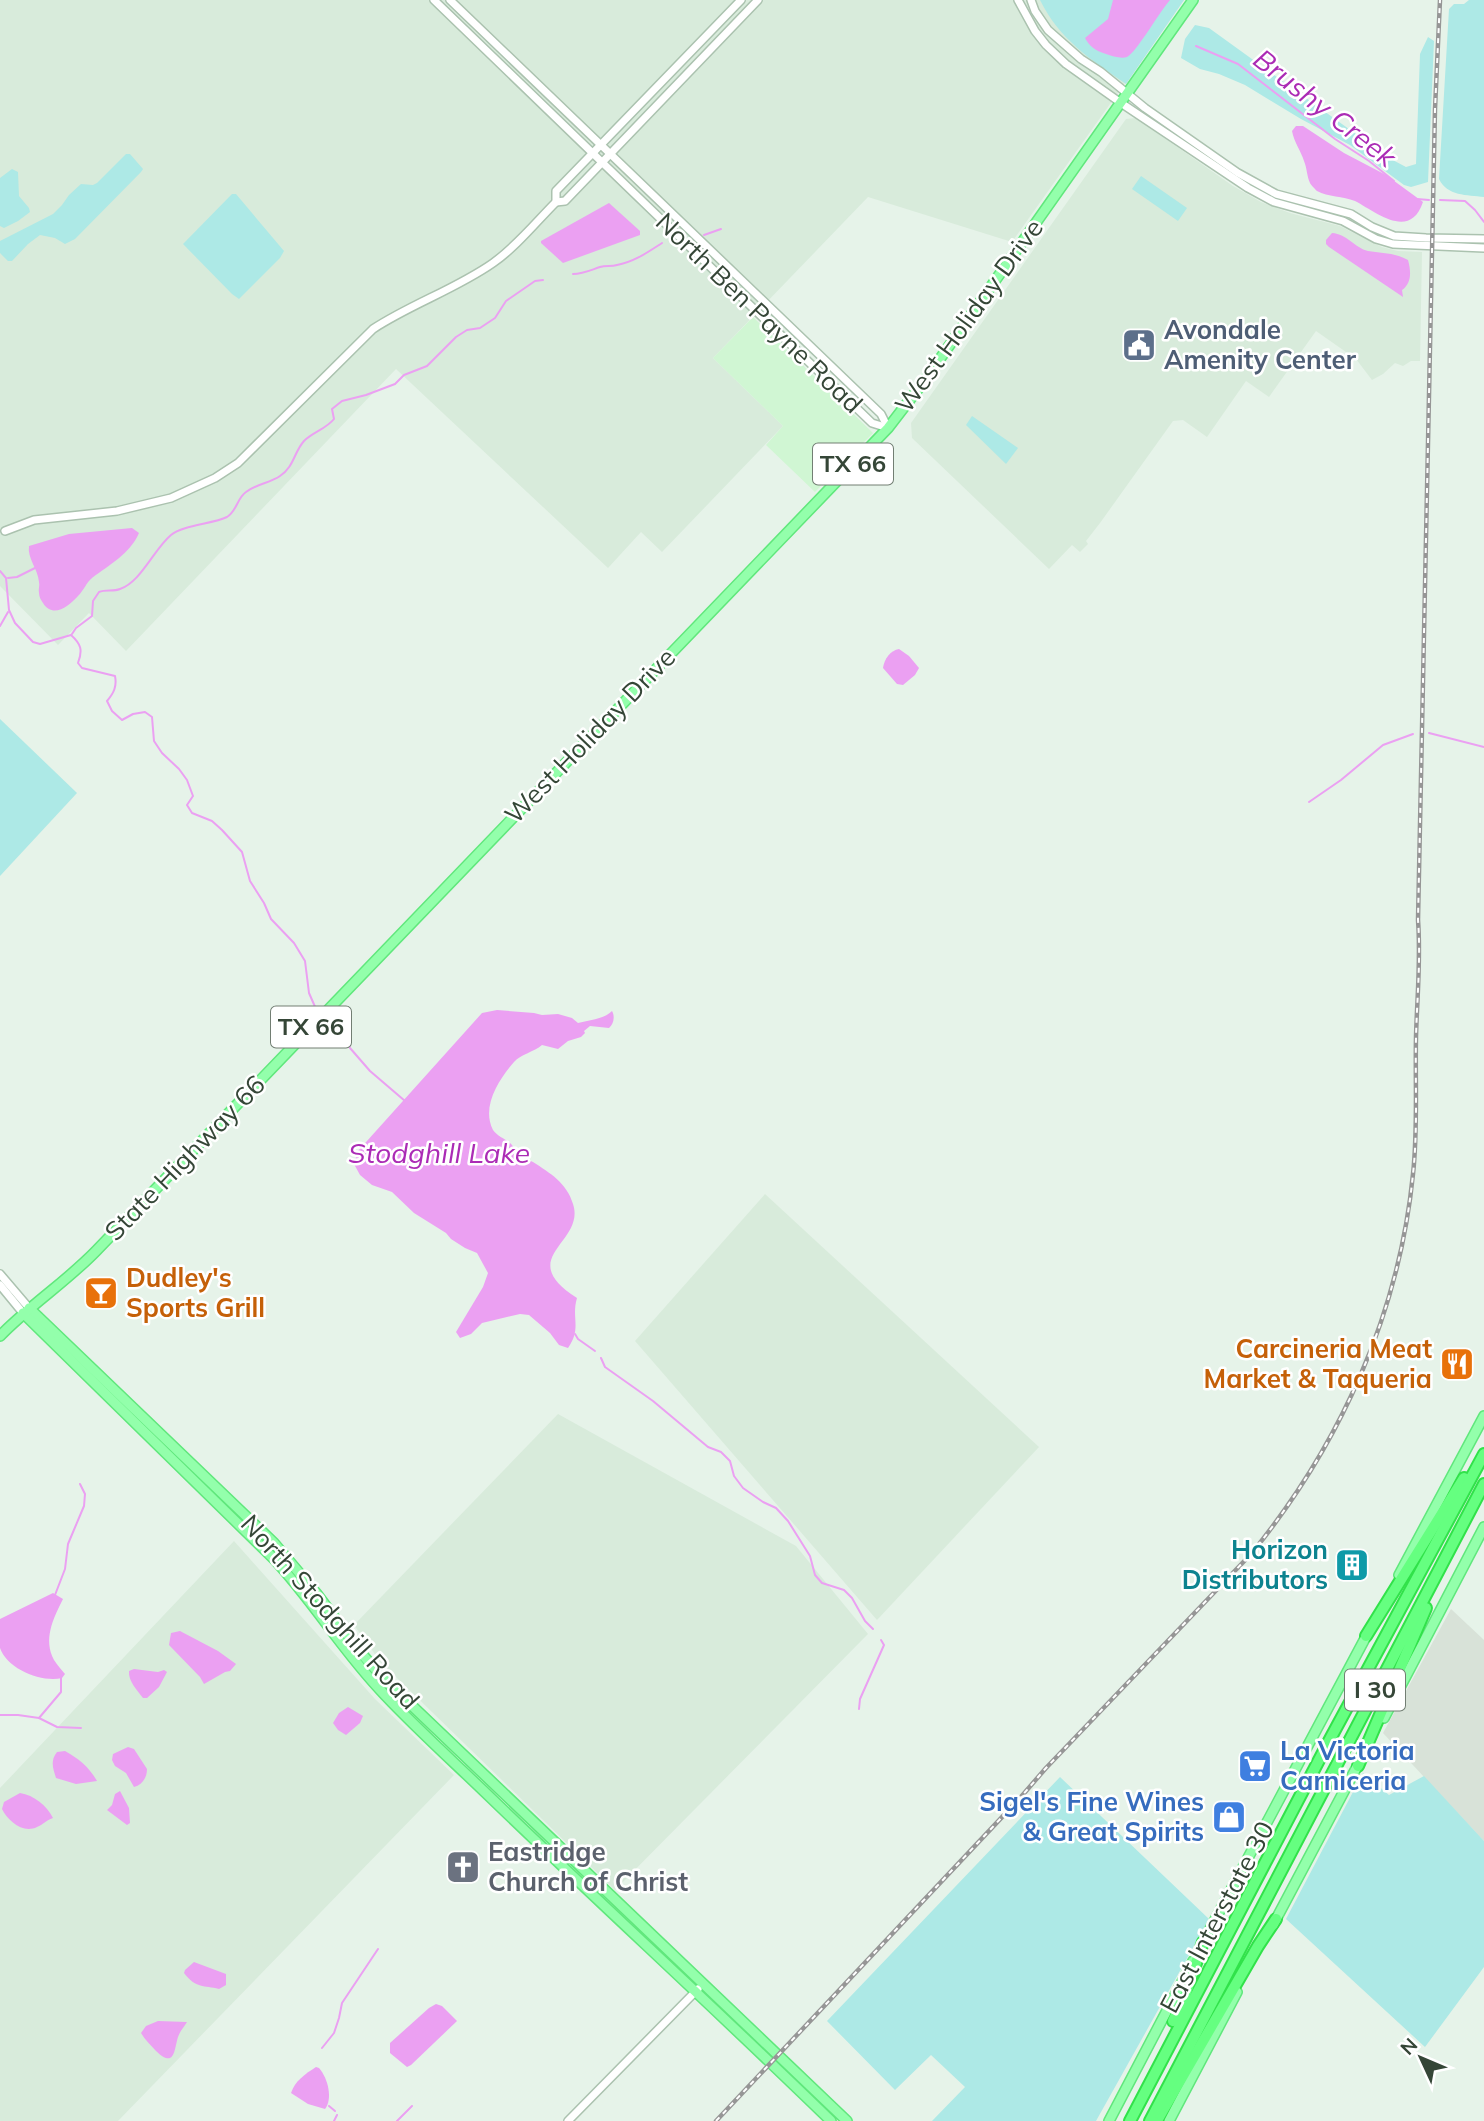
<svg xmlns="http://www.w3.org/2000/svg" width="1484" height="2121" viewBox="0 0 1484 2121" font-family="Mulish,sans-serif">
  <style>
    .residential { fill: #d8ebdb }
    .commercial { fill: #d0f6d3 }
    .industrial { fill: #d8e2d8 }
    .green { fill: #ade9e6 }
    .water { fill: #eba0f2 }
    .lines { fill: none; stroke-linecap: round; stroke-linejoin: round }
    .stream { stroke: #eba0f2; stroke-width: 2 }
    .minor-casing { stroke: #abc2af; stroke-width: 10 }
    .major-casing { stroke: #60e77c; stroke-width: 12 }
    .highway-casing { stroke: #31e24a; stroke-width: 14 }
    .minor { stroke: #fff; stroke-width: 7 }
    .major { stroke: #93ffab; stroke-width: 9 }
    .highway { stroke: #65ff80; stroke-width: 10 }
    .rail-casing { stroke: #969696; stroke-width: 4.5 }
    .rail { stroke: #fff; stroke-width: 2; stroke-dasharray: 5; stroke-linecap: butt }
    .labels { text-anchor: middle; stroke-width: 5; stroke-linejoin: round; paint-order: stroke }
    .shield { fill: #fff; stroke: #727e73; stroke-width: 2 }
    .shield-label { font-size: 24px; font-weight: bold; fill: #354637 }
    .street-label { font-size: 26px; fill: #354637; stroke: #fff }
    .service-label { font-size: 26px; font-weight: bold; fill: #4e5e75; stroke: #fff; text-anchor: start }
    .food-label { font-size: 26px; font-weight: bold; fill: #c56008; stroke: #fff; text-anchor: start }
    .culture-label { font-size: 26px; font-weight: bold; fill: #0d838f; stroke: #fff; text-anchor: end }
    .shop-label { font-size: 26px; font-weight: bold; fill: #366cbe; stroke: #fff; text-anchor: start }
    .worship-label { font-size: 26px; font-weight: bold; fill: #5b616d; stroke: #fff; text-anchor: start }
    .water-label { font-size: 28px; font-style: italic; fill: #ab2bb5; stroke: #fff }
  </style>
  <rect width="100%" height="100%" fill="#e6f3e9"/>
  <g class="residential">
    <polygon points="0,0 1184,0 1012,242 868,197 713,358 783,426 662,552 641,532 608,568 396,369 126,651 89,613 58,645 0,586"/>
    <polygon points="1136,118 1233,186 1261,202 1290,213 1340,226 1382,247 1398,251 1422,252 1420,361 1411,361 1403,366 1395,363 1383,374 1372,380 1356,359 1316,331 1269,397 1246,381 1207,437 1183,420 1173,421 1100,523 1086,541 1088,544 1080,552 1072,545 1049,569 912,438 911,423 1126,119"/>
    <polygon points="765,1194 1039,1447 877,1620 635,1341"/>
    <polygon points="558,1414 796,1546 868,1634 615,1890 397,1678 379,1660 354,1625"/>
    <polygon points="234,1541 375,1699 454,1775 118,2121 0,2121 0,1788"/>
  </g>
  <polygon class="commercial" points="753,317 873,433 815,492 766,445 783,426 713,358"/>
  <polygon class="industrial" points="1451,1609 1484,1640 1484,1841 1383,1733"/>
  <g class="green">
    <path d="M1040,0H1184L1126,84C1091,60 1059,39 1040,0Z"/>
    <path d="M1469,0H1484V197C1467,195 1447,196 1439,179L1449,9L1454,4H1464Z"/>
    <polygon points="1195,25 1209,28 1389,158 1406,167 1416,164 1420,54 1428,37 1434,41 1428,182 1411,187 1404,185 1350,145 1301,119 1245,85 1219,74 1200,69 1181,58 1185,39"/>
    <polygon points="126,154 130,154 143,169 141,172 75,239 65,244 55,238 40,235 28,244 12,261 8,261 0,253 0,241 53,214 62,205 69,195 81,184 93,185 97,183"/>
    <polygon points="12,169 18,172 19,196 29,208 30,212 18,221 4,228 0,226 0,178"/>
    <polygon points="1141,176 1187,208 1178,221 1132,189"/>
    <polygon points="232,194 236,194 284,251 280,258 239,299 232,294 183,244"/>
    <polygon points="972,416 1018,448 1006,464 966,425"/>
    <polygon points="0,719 77,793 0,876"/>
    <polygon points="1363,1773 1389,1795 1424,1776 1484,1841 1484,1967 1425,2047 1286,1919"/>
    <polygon points="1060,1777 1209,1919 1096,2121 932,2121 965,2087 931,2055 895,2090 827,2021"/>
  </g>
  <g class="water">
    <path d="M1113,0H1170C1160,11 1136,53 1127,57C1121,59 1112,56 1106,54C1096,51 1090,47 1085,38L1108,19Z"/>
    <path d="M1296,126H1303L1344,153L1386,175L1423,202C1410,241 1376,212 1355,201C1343,196 1328,197 1317,191C1316,190 1310,184 1310,183C1307,177 1307,168 1304,161C1301,151 1294,142 1292,131Z"/>
    <polygon points="609,203 640,231 640,235 563,263 541,243 541,241"/>
    <path d="M1332,233C1347,234 1355,248 1368,251C1381,253 1396,253 1408,260C1411,271 1412,283 1402,290L1403,297L1329,247L1326,244V240Z"/>
    <path d="M132,528L139,533C130,554 109,565 92,578C86,583 84,590 78,596C69,606 53,619 43,603C41,600 39,597 39,593C38,589 40,586 39,582C38,569 27,558 29,546L69,534Z"/>
    <path d="M899,649L909,656L919,668L915,675L903,685L897,684L883,668C884,659 891,650 899,649Z"/>
    <path d="M497,1010L534,1013L542,1015L558,1014L572,1018L578,1023C590,1020 604,1019 612,1011C615,1016 614,1024 609,1028L590,1026L584,1031L585,1033L581,1037L568,1041L558,1049L542,1045C534,1052 521,1054 514,1062C499,1079 481,1107 493,1130C497,1136 504,1138 510,1143C514,1146 515,1152 519,1156C522,1160 529,1160 533,1162C550,1173 567,1183 573,1204C586,1243 513,1257 577,1298C571,1318 582,1328 568,1348L559,1345L550,1333L529,1315L520,1314L482,1323L471,1334L460,1338L456,1332L483,1287L488,1273L477,1253L465,1248L451,1239L446,1233L414,1213L392,1192L372,1185L360,1175L354,1164L358,1151L482,1013Z"/>
    <path d="M53,1593L63,1599C53,1619 43,1639 54,1660C57,1665 61,1669 65,1674L62,1678C42,1683 7,1669 0,1648C0,1640 0,1628 0,1619Z"/>
    <polygon points="180,1631 218,1651 236,1664 230,1671 225,1672 204,1684 200,1677 169,1645 171,1633"/>
    <path d="M134,1669L158,1672L164,1670L167,1672L159,1687L147,1698H143C137,1690 128,1681 129,1671Z"/>
    <polygon points="348,1707 363,1716 360,1723 346,1735 338,1730 333,1723 339,1713"/>
    <path d="M128,1747L134,1749L147,1769C147,1778 142,1785 134,1787L126,1773L115,1766L112,1760L113,1754Z"/>
    <path d="M65,1751C78,1758 90,1768 97,1781L76,1784L56,1778C53,1768 50,1761 57,1752Z"/>
    <polygon points="120,1791 129,1808 130,1823 127,1825 107,1810 112,1805 115,1794"/>
    <path d="M20,1793C34,1795 47,1806 53,1818C46,1820 43,1825 37,1827C23,1834 8,1821 2,1809L4,1802Z"/>
    <path d="M194,1962L226,1974V1985L219,1989C204,1985 196,1989 184,1973L185,1970Z"/>
    <polygon points="436,2004 442,2006 457,2021 411,2065 407,2067 390,2053 390,2043 429,2008"/>
    <path d="M158,2021L187,2022C184,2027 180,2031 178,2037C174,2050 175,2069 156,2051C151,2045 145,2040 141,2033L146,2026Z"/>
    <path d="M316,2067L319,2068C328,2078 333,2099 325,2109L308,2104L291,2093C295,2081 305,2074 316,2067Z"/>
  </g>
  <g class="lines">
    <g class="stream">
      <polyline points="1196,46 1238,64 1335,139 1369,161 1394,181"/>
      <polyline points="1417,199 1429,200"/>
      <polyline points="1440,200 1465,201 1475,210 1484,222"/>
      <polyline points="704,235 721,229"/>
      <path d="M573,274C583,274 591,270 600,267C606,265 611,267 617,265C634,262 648,252 662,243"/>
      <path d="M0,571L6,578L9,610L15,623L33,642L40,644L71,635C81,644 83,650 78,663L82,668L115,676C117,686 114,693 107,701L112,711L122,720L133,714L145,712L152,717L154,741L162,753L179,769L187,780L193,796L187,805L192,813L212,821L222,830L242,852L250,881L264,903L271,919L294,943L305,961L309,993L316,1009"/>
      <polyline points="8,578 17,577 35,568"/>
      <polyline points="0,626 8,612"/>
      <path d="M72,634L76,628L92,616L93,601L99,592C106,589 113,592 120,589C141,582 154,549 171,535C183,525 213,524 227,517C237,511 237,498 246,492C256,484 270,483 280,476C294,467 294,452 304,441C313,432 326,429 334,419L332,409L342,401L366,395L395,384L404,375L427,366L456,337L467,330L480,328L495,318L506,301L535,281L543,280"/>
      <polyline points="1429,733 1484,747"/>
      <polyline points="1309,802 1341,780 1383,745 1413,734"/>
      <polyline points="326,1019 345,1037 350,1048 370,1071 405,1101"/>
      <polyline points="575,1334 578,1339 595,1351"/>
      <polyline points="601,1358 605,1367 653,1401 708,1447 721,1452 730,1461 734,1476 743,1488 763,1502 776,1508 788,1521 810,1556 815,1575 822,1583 844,1590 852,1598 865,1621 873,1629"/>
      <polyline points="55,1595 65,1569 68,1544 84,1506 85,1494 80,1484"/>
      <polyline points="859,1709 860,1699 884,1645 881,1640"/>
      <polyline points="0,1715 18,1715 39,1718 57,1727 81,1728"/>
      <polyline points="39,1718 61,1692 61,1678"/>
      <polyline points="322,2048 334,2033 339,2018 342,2003 378,1949"/>
      <polyline points="329,2106 335,2111"/>
      <polyline points="334,2121 337,2115"/>
      <polyline points="397,2121 412,2106"/>
    </g>
    <g class="minor-casing">
      <g id="minor">
        <polyline points="434,0 872,423 888,428"/>
        <polyline points="450,0 881,414 888,428"/>
        <polyline points="1018,0 1035,31 1046,45 1066,64 1121,103 1248,188 1274,202 1343,221 1376,239 1393,244 1484,248"/>
        <polyline points="1031,0 1035,11 1048,30 1081,59 1101,72 1145,108 1238,173 1276,194 1351,214 1372,227 1394,236 1426,238 1484,239"/>
        <polyline points="556,202 565,201 758,0"/>
        <path d="M5,531L34,520L117,511L171,498L215,478L238,463L373,329C411,304 456,289 493,263C517,246 536,222 556,202V191L741,0"/>
        <polyline points="0,1274 29,1308"/>
        <polyline points="0,1285 23,1313"/>
        <polyline points="568,2121 698,1989"/>
      </g>
    </g>
    <g class="major-casing">
      <g id="major">
        <polyline points="29,1308 274,1543 317,1594 361,1653 384,1679 847,2121"/>
        <path d="M23,1313L274,1559C314,1602 344,1653 385,1695C419,1731 456,1764 492,1799C604,1907 719,2012 831,2121"/>
        <path d="M0,1336C30,1305 66,1282 96,1251L888,428L925,380L1193,0"/>
        <polyline points="1399,1575 1484,1416"/>
        <polyline points="1384,1718 1484,1527"/>
        <polyline points="1273,1925 1360,1761"/>
        <polyline points="1201,1946 1369,1631"/>
        <polyline points="1109,2121 1193,1961"/>
        <polyline points="1169,2121 1237,1992"/>
      </g>
    </g>
    <g class="highway-casing">
      <g id="highway">
        <polyline points="1366,1636 1464,1478"/>
        <polyline points="1358,1766 1426,1608"/>
        <polyline points="1173,2021 1185,1996 1203,1942"/>
        <polyline points="1158,2119 1258,1946 1276,1919"/>
        <polyline points="1130,2121 1329,1741 1484,1454"/>
        <polyline points="1150,2121 1484,1484"/>
      </g>
    </g>
    <use href="#minor" class="minor"/>
    <use href="#major" class="major"/>
    <use href="#highway" class="highway"/>
    <g class="rail-casing">
      <path id="rail" d="M716,2121L1020,1798L1046,1768L1251,1554C1340,1445 1399,1315 1413,1174C1418,1129 1415,1083 1416,1037C1417,998 1421,959 1418,920L1435,109L1440,0"/>
    </g>
    <use href="#rail" class="rail"/>
  </g>
  <defs>
    <g id="civic-square" transform="scale(1.75)"><rect x="-9" y="-9" width="18" height="18" rx="4" fill="#5c6f8a" stroke="#fff"/><path d="M-.6-6.5H3V-4.5H.6V-3L4-1V1h2V6H-6V1h2V-1L-.6-3ZM-1.2 2.5V6h2.4V2.5Z" fill="#fff"/></g>
    <g id="bar-square" transform="scale(1.75)"><rect x="-9" y="-9" width="18" height="18" rx="4" fill="#e8710a" stroke="#fff"/><path d="M-6-5H6L.8 .8V4.5H3.5V6h-7V4.5H-.8V.8Z" fill="#fff"/></g>
    <g id="restaurant-square" transform="scale(1.75)"><rect x="-9" y="-9" width="18" height="18" rx="4" fill="#e8710a" stroke="#fff"/><path d="M-5-6h1v4h1v-4h1v4h1v-4h1v5L-1.5 .5V6h-2V.5L-5-1ZM5-6V6H3V1.5H1.5Q1.5-4 5-6Z" fill="#fff"/></g>
    <g id="building-square" transform="scale(1.75)"><rect x="-9" y="-9" width="18" height="18" rx="4" fill="#0f9aa8" stroke="#fff"/><path d="M-4-6H4V6H1V3H-1V6H-4ZM-2.5-4.3h1.7v1.8h-1.7ZM.8-4.3h1.7v1.8H.8ZM-2.5-1h1.7V.8h-1.7ZM.8-1h1.7V.8H.8Z" fill="#fff"/></g>
    <g id="supermarket-square" transform="scale(1.75)"><rect x="-9" y="-9" width="18" height="18" rx="4" fill="#3f7fe0" stroke="#fff"/><path d="M-6-5.5h2.5l.6 2H6L4.5 2H-2.5L-4.4-4H-6ZM-1.5 3.2a1.3 1.3 0 1 0 .1 0ZM3 3.2a1.3 1.3 0 1 0 .1 0Z" fill="#fff"/></g>
    <g id="shop-square" transform="scale(1.75)"><rect x="-9" y="-9" width="18" height="18" rx="4" fill="#3f7fe0" stroke="#fff"/><path d="M-5-2.5h2.3a2.7 3.5 0 0 1 5.4 0H5L5.5 6h-11ZM-1.5-2.5h3a1.5 2.3 0 0 0-3 0Z" fill="#fff"/></g>
    <g id="church-square" transform="scale(1.75)"><rect x="-9" y="-9" width="18" height="18" rx="4" fill="#6b7280" stroke="#fff"/><path d="M-1.2-6h2.4v3.5h3.3v2.4h-3.3V6h-2.4V-.1h-3.3v-2.4h3.3Z" fill="#fff"/></g>
  </defs>
  <g fill-rule="evenodd">
    <use href="#civic-square" x="1139" y="345"/>
    <use href="#bar-square" x="101" y="1293"/>
    <use href="#restaurant-square" x="1457" y="1364"/>
    <use href="#building-square" x="1352" y="1565"/>
    <use href="#supermarket-square" x="1255" y="1766"/>
    <use href="#shop-square" x="1229" y="1817"/>
    <use href="#church-square" x="463" y="1867"/>
  </g>
  <g class="labels">
    <g class="shield">
      <rect x="813" y="443.5" width="80" height="41" rx="5"/>
      <rect x="271" y="1006.5" width="80" height="41" rx="5"/>
      <rect x="1345" y="1669.5" width="60" height="41" rx="5"/>
    </g>
    <g class="shield-label">
      <text x="853" y="472">TX 66</text>
      <text x="311" y="1035">TX 66</text>
      <text x="1375" y="1698">I 30</text>
    </g>
    <g class="street-label">
      <text transform="translate(759 313) rotate(44)" y="9">North Ben Payne Road</text>
      <text transform="translate(969 316) rotate(-54)" y="9">West Holiday Drive</text>
      <text transform="translate(590 736) rotate(-46)" y="9">West Holiday Drive</text>
      <text transform="translate(185 1158) rotate(-46)" y="9">State Highway 66</text>
      <text transform="translate(330 1612) rotate(48)" y="9">North Stodghill Road</text>
      <text transform="translate(1217 1917) rotate(-62)" y="9">East Interstate 30</text>
    </g>
    <g class="service-label">
      <text x="1164" y="339">Avondale<tspan x="1164" dy="30">Amenity Center</tspan></text>
    </g>
    <g class="food-label">
      <text x="126" y="1287">Dudley's<tspan x="126" dy="30">Sports Grill</tspan></text>
      <text x="1432" y="1358" text-anchor="end">Carcineria Meat<tspan x="1432" dy="30">Market &amp; Taqueria</tspan></text>
    </g>
    <g class="culture-label">
      <text x="1328" y="1559">Horizon<tspan x="1328" dy="30">Distributors</tspan></text>
    </g>
    <g class="shop-label">
      <text x="1280" y="1760">La Victoria<tspan x="1280" dy="30">Carniceria</tspan></text>
      <text x="1204" y="1811" text-anchor="end">Sigel's Fine Wines<tspan x="1204" dy="30">&amp; Great Spirits</tspan></text>
    </g>
    <g class="worship-label">
      <text x="488" y="1861">Eastridge<tspan x="488" dy="30">Church of Christ</tspan></text>
    </g>
    <g class="water-label">
      <text transform="translate(1325 108) rotate(38)" y="10">Brushy Creek</text>
      <text x="439" y="1163">Stodghill Lake</text>
    </g>
  </g>
  <g transform="translate(1421 2058) rotate(314)" stroke="#ffffff" stroke-width="5" paint-order="stroke">
  <path d="M0-5L12 26L0 18L-12 26Z" fill="#354637"/>
  <text y="-10" font-size="19" font-weight="bold" text-anchor="middle" fill="#354637">N</text>
  </g>
</svg>
